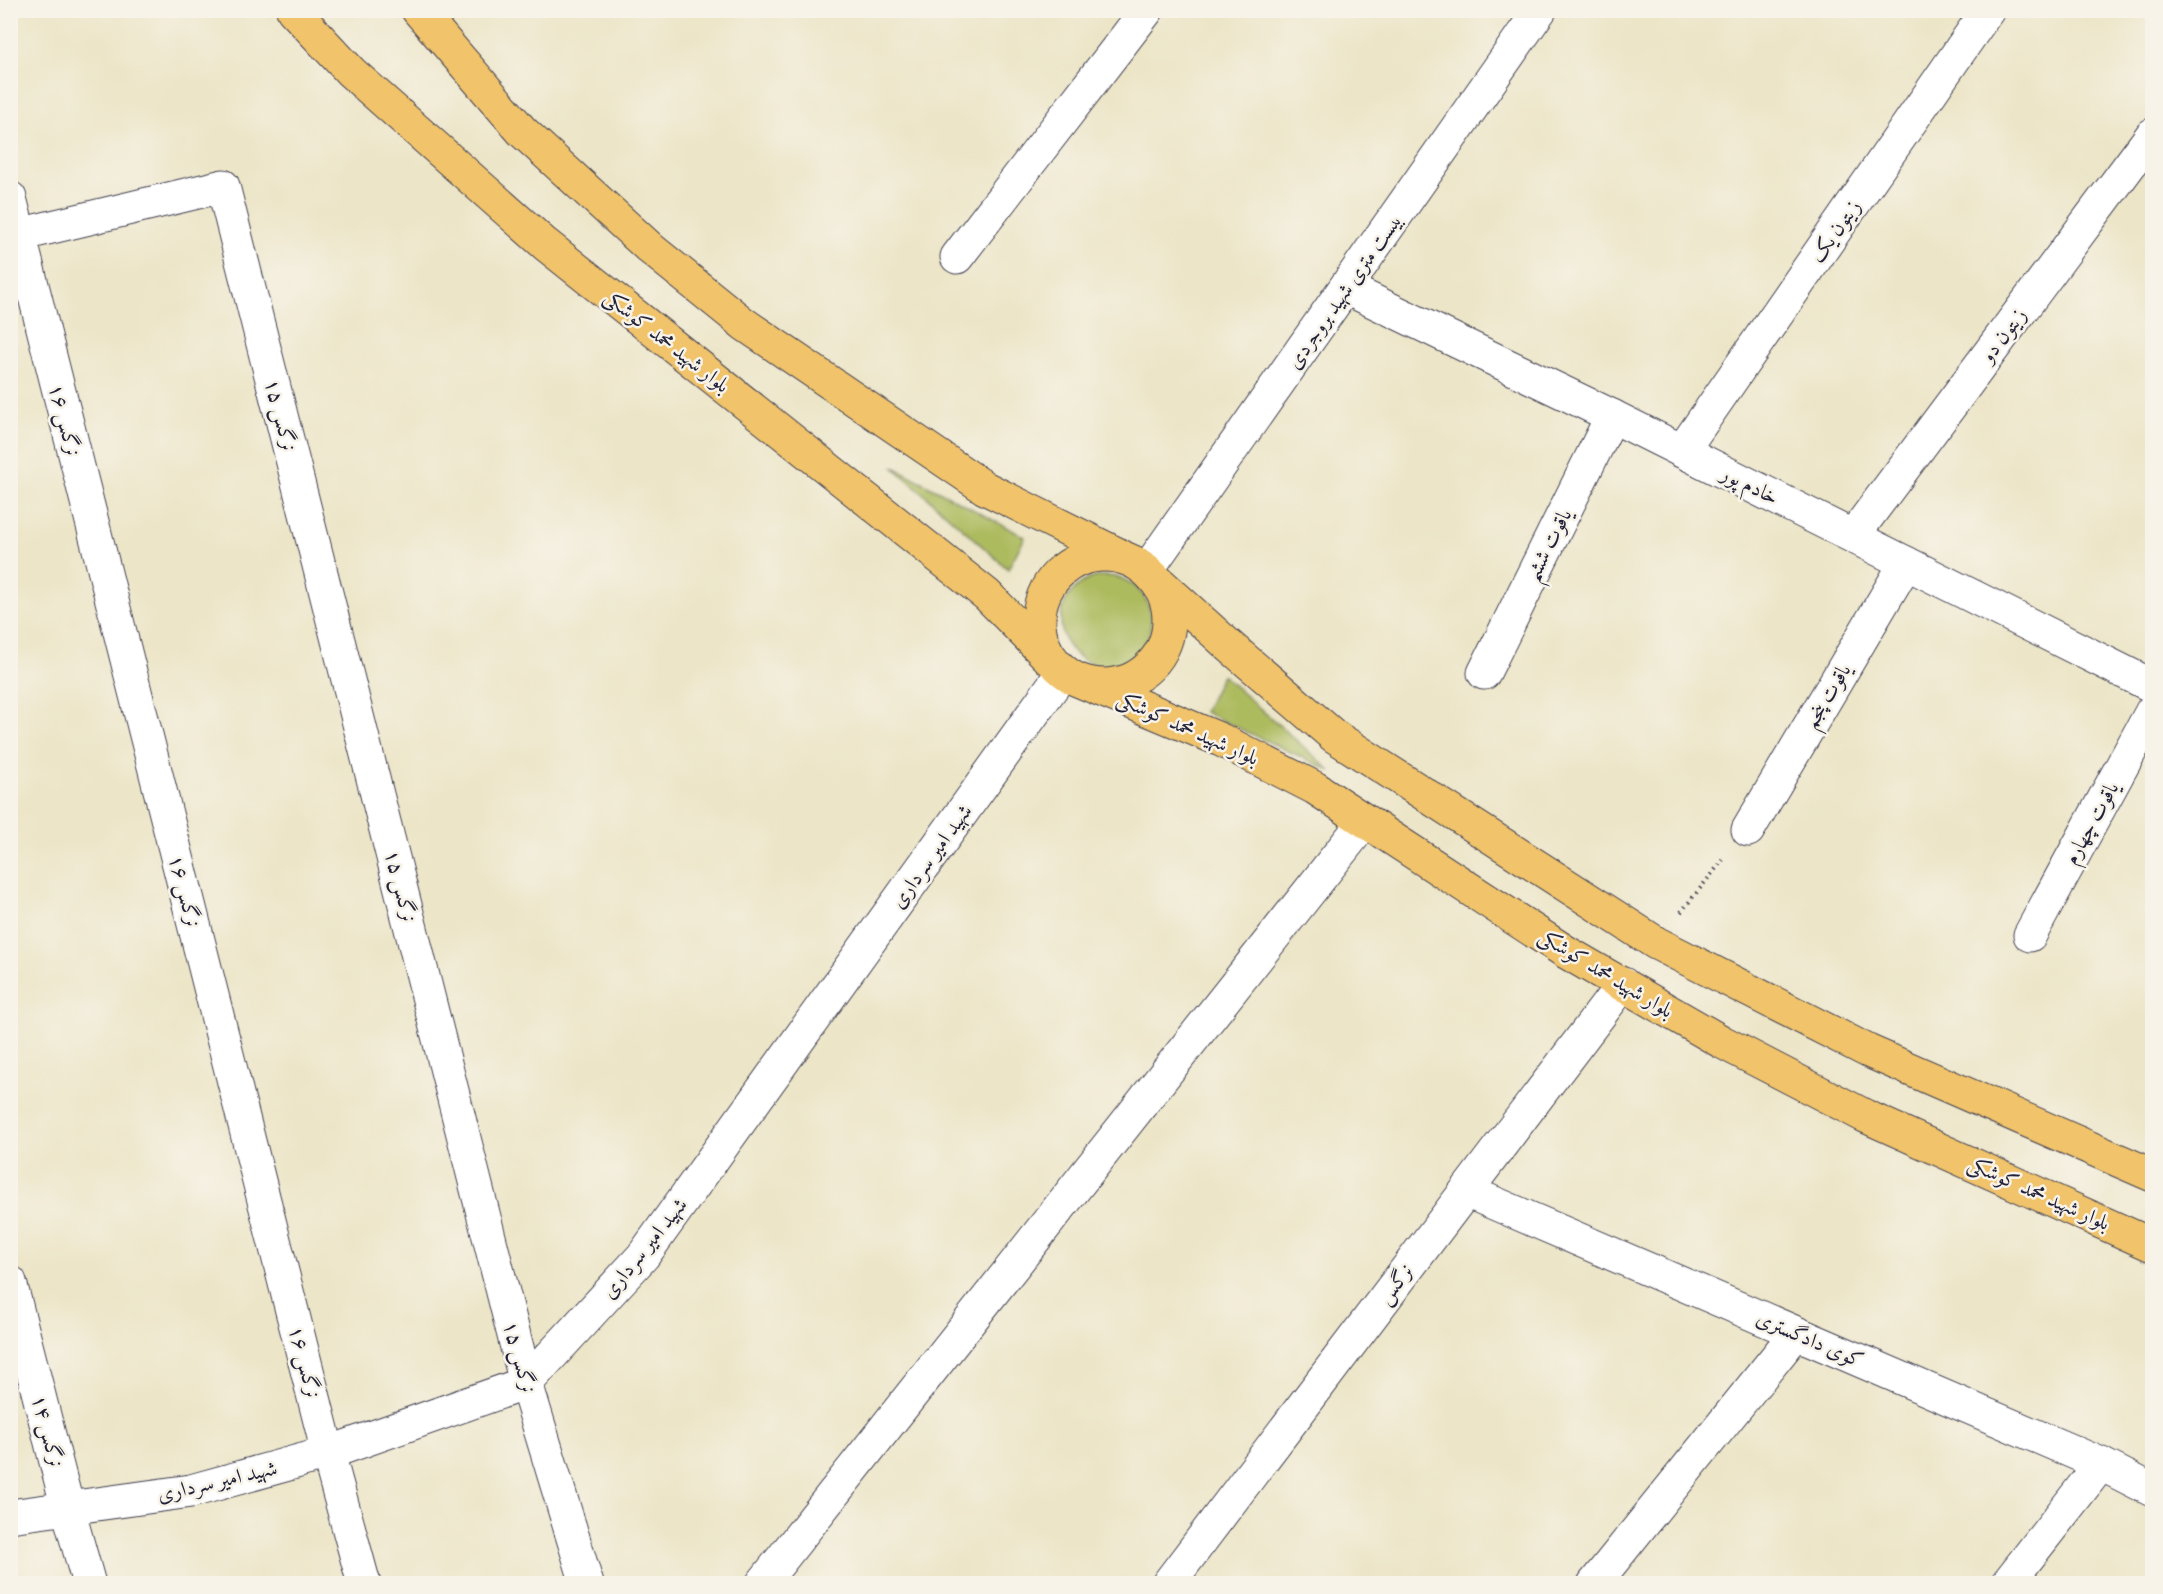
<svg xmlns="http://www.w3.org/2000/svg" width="2163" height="1594" viewBox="0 0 2163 1594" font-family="'IM FELL Great Primer',Amiri,serif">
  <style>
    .green { fill: #adbb5e; stroke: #686e4c; stroke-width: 1.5 }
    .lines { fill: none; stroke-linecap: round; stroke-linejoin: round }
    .minor-casing { stroke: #403f50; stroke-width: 35 }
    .major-casing { stroke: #403f50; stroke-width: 35 }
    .path { stroke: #403f50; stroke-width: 4; stroke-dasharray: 1.5 4.5; stroke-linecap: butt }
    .minor { stroke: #fff; stroke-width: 33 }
    .major { stroke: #f1c36a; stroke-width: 33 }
    .labels { text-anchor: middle; stroke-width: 5; stroke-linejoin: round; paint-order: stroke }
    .street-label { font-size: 21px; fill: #22223b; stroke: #f7f3e8 }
  </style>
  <rect width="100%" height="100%" fill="#f7f3e8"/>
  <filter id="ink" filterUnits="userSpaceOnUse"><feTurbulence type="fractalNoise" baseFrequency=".0167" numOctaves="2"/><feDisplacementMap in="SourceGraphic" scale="12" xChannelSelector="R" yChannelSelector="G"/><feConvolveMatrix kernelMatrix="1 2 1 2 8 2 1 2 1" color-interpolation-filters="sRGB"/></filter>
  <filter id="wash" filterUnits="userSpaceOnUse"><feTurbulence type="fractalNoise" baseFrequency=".008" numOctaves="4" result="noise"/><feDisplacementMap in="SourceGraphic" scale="24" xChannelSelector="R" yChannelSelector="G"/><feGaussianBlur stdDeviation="1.35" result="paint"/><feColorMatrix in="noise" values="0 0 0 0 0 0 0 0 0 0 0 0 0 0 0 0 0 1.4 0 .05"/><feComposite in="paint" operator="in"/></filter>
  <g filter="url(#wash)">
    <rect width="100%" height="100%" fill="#ece5c7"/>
    <g class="green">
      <polygon points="892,466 1025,537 1008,569"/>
      <circle cx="1106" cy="621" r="45"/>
      <polygon points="1222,675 1331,771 1204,712"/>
    </g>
  </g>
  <g filter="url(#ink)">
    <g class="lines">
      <g class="minor-casing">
        <g id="minor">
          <polyline points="10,198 328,1453 364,1584"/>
          <polyline points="10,237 223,186 526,1383 587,1584"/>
          <polyline points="957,257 1147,10"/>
          <polyline points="1346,288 1612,416 2152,686"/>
          <polyline points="1682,451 1988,10"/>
          <polyline points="1853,536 2152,135"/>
          <polyline points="1147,570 1540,10"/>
          <polyline points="1484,673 1612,416"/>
          <polyline points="1748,830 1906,563"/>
          <polyline points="2030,935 2152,711"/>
          <polyline points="1466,1191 2101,1464 2152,1490"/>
          <polyline points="10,1282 68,1509 89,1584"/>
          <polyline points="10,1516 191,1491 328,1453 526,1383 643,1256 1063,672"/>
          <polyline points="762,1584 1365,821"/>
          <polyline points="1168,1584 1623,984"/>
          <polyline points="1594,1584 1796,1333"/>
          <polyline points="2007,1584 2101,1464"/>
        </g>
      </g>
      <g class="major-casing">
        <g id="major">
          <polyline points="293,10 351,72 545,244 987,595 1051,660"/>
          <polyline points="418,10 522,131 651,249 744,324 985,488 1121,556"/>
          <circle cx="1104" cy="620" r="65"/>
          <polyline points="1152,576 1227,644 1334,736 1656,943 1868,1051 2152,1175"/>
          <polyline points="1073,678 1221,740 1315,788 1566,952 1722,1042 1865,1116 2152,1245"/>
        </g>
      </g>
      <polyline class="path" points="1681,912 1723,860"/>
      <use href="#minor" class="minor"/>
      <use href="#major" class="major"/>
    </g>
  </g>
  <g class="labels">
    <g class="street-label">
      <text transform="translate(1835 231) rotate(-55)" y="7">زیتون یک</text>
      <text transform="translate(1344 291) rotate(-55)" y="7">بیست متری شهید بروجردی</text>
      <text transform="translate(2003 335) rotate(-53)" y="7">زیتون دو</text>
      <text transform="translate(667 341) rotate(38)" y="7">بلوار شهید محمد کوشکی</text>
      <text transform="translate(281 415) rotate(76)" y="7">نرگس ۱۵</text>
      <text transform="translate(65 420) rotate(76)" y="7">نرگس ۱۶</text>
      <text transform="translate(1750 485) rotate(26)" y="7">خادم پور</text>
      <text transform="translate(1548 545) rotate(-63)" y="7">یاقوت ششم</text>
      <text transform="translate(1827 696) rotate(-59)" y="7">یاقوت پنجم</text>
      <text transform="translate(1188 728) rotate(24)" y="7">بلوار شهید محمد کوشکی</text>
      <text transform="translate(2091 823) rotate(-61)" y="7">یاقوت چهارم</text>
      <text transform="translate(931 856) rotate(-54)" y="7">شهید امیر سرداری</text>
      <text transform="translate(401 886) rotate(76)" y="7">نرگس ۱۵</text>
      <text transform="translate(185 891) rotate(76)" y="7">نرگس ۱۶</text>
      <text transform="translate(1606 973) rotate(31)" y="7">بلوار شهید محمد کوشکی</text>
      <text transform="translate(2039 1193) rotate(24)" y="7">بلوار شهید محمد کوشکی</text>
      <text transform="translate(644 1248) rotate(-51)" y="7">شهید امیر سرداری</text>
      <text transform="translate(1395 1284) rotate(-53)" y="7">نرگس</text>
      <text transform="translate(1810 1339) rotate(23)" y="7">کوی دادگستری</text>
      <text transform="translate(520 1357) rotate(75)" y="7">نرگس ۱۵</text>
      <text transform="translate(305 1362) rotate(76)" y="7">نرگس ۱۶</text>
      <text transform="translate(48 1431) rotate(76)" y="7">نرگس ۱۴</text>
      <text transform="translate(217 1481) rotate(-13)" y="7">شهید امیر سرداری</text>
    </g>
  </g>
  <rect width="2163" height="1594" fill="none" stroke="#f7f3e8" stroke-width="36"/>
</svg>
